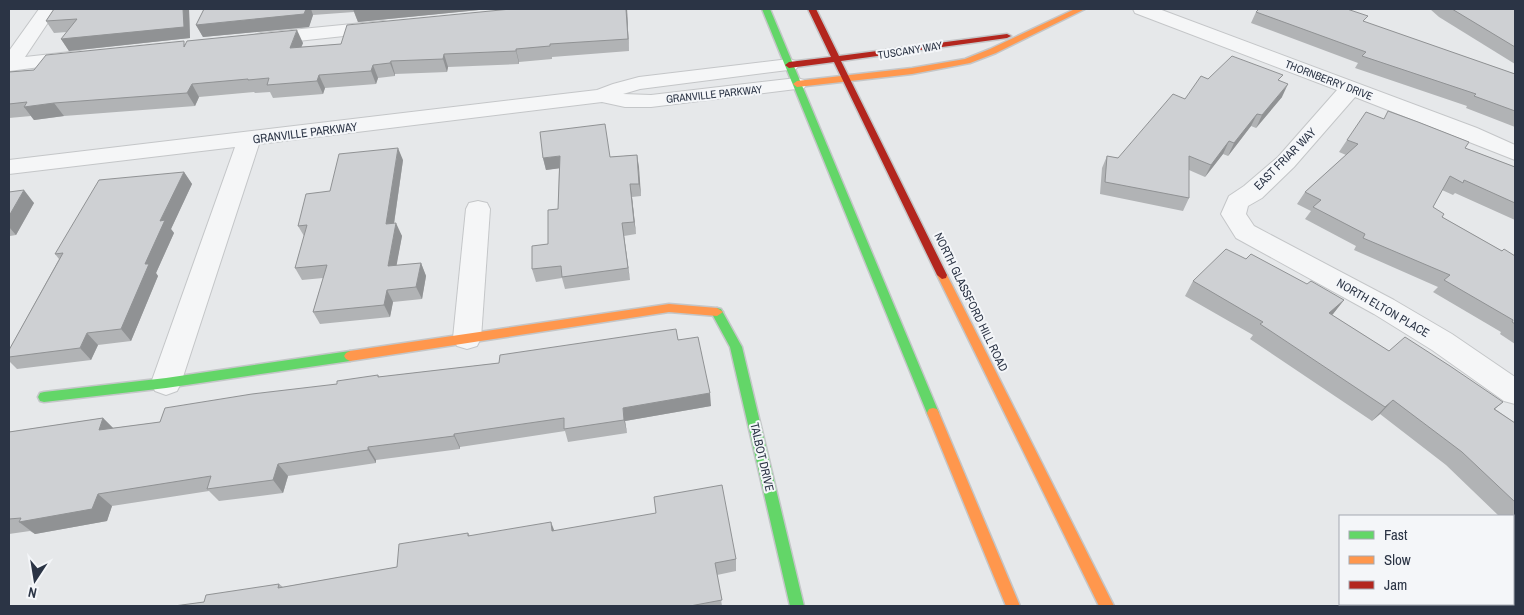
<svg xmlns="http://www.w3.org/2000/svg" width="1524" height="615" viewBox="0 0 1524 615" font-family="'Archivo Narrow',sans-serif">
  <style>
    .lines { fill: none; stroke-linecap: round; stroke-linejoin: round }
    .street-casing { stroke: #c4c6c8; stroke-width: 2 }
    .fast-casing { stroke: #c4c6c8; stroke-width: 3 }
    .slow-casing { stroke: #c4c6c8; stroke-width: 3 }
    .jam-casing { stroke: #c4c6c8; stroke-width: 3 }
    .street { fill: #f5f6f7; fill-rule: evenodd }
    .fast { fill: #63d668; fill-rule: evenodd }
    .slow { fill: #ff974d; fill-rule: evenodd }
    .jam { fill: #b3261e; fill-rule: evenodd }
    .wall { fill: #b1b3b5 }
    .shaded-wall { fill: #909294 }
    .building { fill: #ced0d3; stroke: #909294 }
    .labels { text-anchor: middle; stroke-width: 4; stroke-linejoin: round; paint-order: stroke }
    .far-street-label { font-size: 11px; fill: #2b3445; stroke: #f4f6f9 }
    .street-label { font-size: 12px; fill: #2b3445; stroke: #f4f6f9 }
  </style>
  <rect width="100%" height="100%" fill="#e6e8ea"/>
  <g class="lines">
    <g class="street-casing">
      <g id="street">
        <polygon points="39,9 57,9 25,57 79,51 86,53 89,57 86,61 9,71 9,51"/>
        <polygon points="1133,9 1159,9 1477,128 1515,145 1515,160 1355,97 1294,167 1262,198 1248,206 1246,214 1254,226 1394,300 1452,334 1515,377 1515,404 1504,401 1432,350 1374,314 1236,238 1221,214 1229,196 1244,186 1278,157 1337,90 1135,13"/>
        <polygon points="383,21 390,23 393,27 390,31 261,45 254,43 251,39 254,35 261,33"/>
        <polygon points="789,59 796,61 799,65 796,69 640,89 623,94 651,95 797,78 804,80 807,84 804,88 651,107 625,107 602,102 259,144 181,383 177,391 166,395 155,391 151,383 235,147 9,174 9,160 597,90 613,84 639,77"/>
        <polygon points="478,201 487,203 490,209 481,338 477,346 467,349 457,346 453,338 466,209 469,203"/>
      </g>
    </g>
    <g class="fast-casing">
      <g id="fast">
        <polygon points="762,9 770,9 939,413 937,417 933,418 929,417 927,413"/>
        <polygon points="717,308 721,309 742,347 804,606 790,606 730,347 711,312"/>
        <polygon points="350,351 354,353 356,356 354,359 350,361 166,388 44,402 40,401 38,397 40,393 44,392 166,378"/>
      </g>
    </g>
    <g class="slow-casing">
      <g id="slow">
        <polygon points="1075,9 1085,9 996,53 970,63 912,74 797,87 793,84 797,81 912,68 965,59 990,49"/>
        <polygon points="942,271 947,275 1114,606 1099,606 937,275"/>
        <polygon points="669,304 717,308 723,312 717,316 669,312 350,361 346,359 344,356 346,353 350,351"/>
        <polygon points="933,408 937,409 939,413 1020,606 1006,606 927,413 929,409"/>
      </g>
    </g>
    <g class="jam-casing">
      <polygon id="jam" points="808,9 816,9 839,56 1007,34 1011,36 1007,38 841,61 947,275 946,278 942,279 937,275 834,62 789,68 785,65 789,62 831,57"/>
    </g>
    <use href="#street" class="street"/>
    <use href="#fast" class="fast"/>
    <use href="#slow" class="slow"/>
    <use href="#jam" class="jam"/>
  </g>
  <g class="wall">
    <polygon points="54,9 189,9 190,38 69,51 61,39 67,32 54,33 46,21"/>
    <polygon points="204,9 489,9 358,22 354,12 313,15 309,27 203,37 196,25"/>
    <polygon points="627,9 629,51 552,57 552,59 519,62 519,64 448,67 447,72 395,74 395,76 378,78 376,84 325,88 323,94 273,98 270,92 255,93 254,92 199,97 195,106 64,116 34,120 31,116 9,118 9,72 34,70 186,44 303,43 301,47 341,44"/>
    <polygon points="1430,9 1515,9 1515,64 1439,17"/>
    <polygon points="1256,12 1364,22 1515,74 1515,127 1466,108 1467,106 1355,68 1358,63 1251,23"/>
    <polygon points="1208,79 1280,81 1282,97 1256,128 1251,126 1228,156 1223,154 1205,177 1189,170 1189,198 1183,211 1100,194 1102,168 1107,156 1118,158"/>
    <polygon points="1347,140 1465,148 1515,167 1515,220 1455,193 1453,195 1442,190 1433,207 1442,217 1502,251 1515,256 1515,344 1500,334 1501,332 1433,292 1438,287 1354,250 1356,246 1305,219 1311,211 1297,204 1305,192 1346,155 1339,152"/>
    <polygon points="637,155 641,196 632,197 636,234 624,236 630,280 565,289 562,278 536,282 532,269 548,244 558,209 559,168 546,170 543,158 610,157"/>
    <polygon points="403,160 394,224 402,236 396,266 421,263 426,276 422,299 393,302 390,317 320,324 313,312 323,278 302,280 295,268 304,236 298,226 330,191"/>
    <polygon points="184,172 192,184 171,229 174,233 156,273 158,276 131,341 98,345 91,360 17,369 9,361 9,350 59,259 55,254"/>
    <polygon points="9,192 34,203 16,235 10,236 9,237"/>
    <polygon points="1246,259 1344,300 1332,315 1389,351 1503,402 1495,409 1515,423 1515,532 1513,529 1513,516 1499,516 1446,465 1380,414 1372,421 1250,339 1253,335 1185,296 1193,281"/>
    <polygon points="678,340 711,406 625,421 627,433 568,442 565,431 460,447 460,449 376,460 376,463 288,476 283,493 219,501 209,491 112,506 107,521 35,534 30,531 9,534 9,432 103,418 113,428 160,422 378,375 379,377 499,363"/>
    <polygon points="554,530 736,559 736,571 717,575 722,606 174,606 204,602 279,584 283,587 397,567 468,533 470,536"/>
  </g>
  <g class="shaded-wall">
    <polygon points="183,9 189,9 190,38 69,51 61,39"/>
    <polygon points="306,9 311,9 313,15 309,27 203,37 196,25"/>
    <polygon points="353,9 489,9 358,22"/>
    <polygon points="626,9 627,9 629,51 628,39"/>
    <polygon points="297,30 303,43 296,61 290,48"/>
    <polygon points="516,49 519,62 519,64 516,51"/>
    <polygon points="444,54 448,67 447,72 443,59"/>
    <polygon points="391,61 395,74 395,76 390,63"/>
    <polygon points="373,65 378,78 376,84 371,71"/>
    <polygon points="319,75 325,88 323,94 317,81"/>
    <polygon points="192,84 199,97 195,106 187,93"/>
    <polygon points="1288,84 1282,97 1256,128 1262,115"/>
    <polygon points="54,103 64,116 34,120 24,107"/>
    <polygon points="1257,114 1251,126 1228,156 1234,143"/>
    <polygon points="1229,141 1223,154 1205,177 1211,165"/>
    <polygon points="398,148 403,160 392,237 386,224"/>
    <polygon points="637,155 639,167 641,196 639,184"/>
    <polygon points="560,156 562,168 546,170 543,158"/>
    <polygon points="184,172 192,184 171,229 174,233 156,273 158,276 131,341 121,329 160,221"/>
    <polygon points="630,184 632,197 636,234 634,222"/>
    <polygon points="24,190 34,203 16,235 9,227 9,216"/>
    <polygon points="396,223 402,236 394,279 388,266"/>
    <polygon points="622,223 624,236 630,280 628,268"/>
    <polygon points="421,263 426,276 422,299 416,287"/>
    <polygon points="387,290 393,302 390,317 384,305"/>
    <polygon points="1344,300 1333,314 1318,328 1329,313"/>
    <polygon points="87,333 98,345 91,360 80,348"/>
    <polygon points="710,393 711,406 625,421 627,433 624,420 623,408"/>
    <polygon points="1393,400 1380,414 1372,421 1385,407"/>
    <polygon points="103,418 116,431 99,430"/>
    <polygon points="454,434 460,447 460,449 454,436"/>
    <polygon points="368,447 376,460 376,463 368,450"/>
    <polygon points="278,464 288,476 283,493 273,480"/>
    <polygon points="98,494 112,506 107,521 35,534 19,522"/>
    <polygon points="551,522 556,535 552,531"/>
  </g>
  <g class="building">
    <polygon points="54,9 183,9 184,27 61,39 77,19 46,21"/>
    <polygon points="204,9 306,9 304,14 196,25"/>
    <polygon points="511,9 626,9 628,39 550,44 550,46 516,49 516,51 444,54 443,59 391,61 390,63 373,65 371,71 319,75 317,81 267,85 269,78 248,80 248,79 192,84 187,93 54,103 24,107 27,102 9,104 9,72 34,70 46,55 184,41 184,47 187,41 297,30 290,48 341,44 347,25"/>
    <polygon points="1259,9 1347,9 1368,16 1363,21 1515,74 1515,111 1474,96 1476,94 1362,56 1366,52 1256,12"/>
    <polygon points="1452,9 1515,9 1515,47"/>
    <polygon points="1232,56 1283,75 1278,80 1288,84 1262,115 1257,114 1234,143 1229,141 1211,165 1189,156 1189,198 1105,182 1107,156 1118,158 1173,94 1185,99 1201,76 1208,79"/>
    <polygon points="1388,111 1418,122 1469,142 1465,148 1515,167 1515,203 1464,180 1463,183 1450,176 1433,207 1444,214 1442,217 1502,251 1504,249 1515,256 1515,324 1512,322 1513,320 1444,280 1450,275 1363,238 1365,234 1313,207 1321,200 1305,192 1358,144 1347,140 1366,112 1384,119"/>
    <polygon points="605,124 610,157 637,155 639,184 630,184 634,222 622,223 628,268 562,277 561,266 532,269 532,246 548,244 548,210 558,209 560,156 543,158 540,132"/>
    <polygon points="398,148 386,224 396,223 388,266 421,263 416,287 387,290 384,305 313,312 327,265 295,268 307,225 298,226 306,194 330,191 339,154"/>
    <polygon points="184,172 160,221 165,220 145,264 149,264 121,329 87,333 80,348 9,357 9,350 63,253 55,254 99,180"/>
    <polygon points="24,190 9,216 9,192"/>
    <polygon points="1226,249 1246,259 1251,254 1307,284 1311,281 1344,300 1329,313 1389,351 1405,337 1450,366 1503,402 1494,409 1515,423 1515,502 1462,452 1393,400 1385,407 1260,324 1263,322 1193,281"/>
    <polygon points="676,329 678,340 698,337 710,393 623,408 624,420 564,429 564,418 454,434 454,436 368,447 368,450 278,464 273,480 207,489 211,476 98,494 92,509 19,522 21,518 9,519 9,432 103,418 99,430 160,422 165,408 252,394 337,384 337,381 378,375 378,377 499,363 500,355"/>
    <polygon points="722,485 736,559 715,563 722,600 690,606 174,606 204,602 206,595 279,584 278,588 397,567 399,544 468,533 468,536 551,522 552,531 656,513 654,497"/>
  </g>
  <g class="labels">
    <g class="far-street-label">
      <text transform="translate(910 50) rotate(-9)" y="4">TUSCANY WAY</text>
      <text transform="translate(1329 80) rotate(21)" y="4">THORNBERRY DRIVE</text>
      <text transform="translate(714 94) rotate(-6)" y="4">GRANVILLE PARKWAY</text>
    </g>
    <g class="street-label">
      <text transform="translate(305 133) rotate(-7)" y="4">GRANVILLE PARKWAY</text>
      <text transform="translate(1285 159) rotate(-45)" y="4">EAST FRIAR WAY</text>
      <text transform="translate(971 302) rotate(64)" y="4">NORTH GLASSFORD HILL ROAD</text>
      <text transform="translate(1383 308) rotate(30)" y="4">NORTH ELTON PLACE</text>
      <text transform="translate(762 457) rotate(77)" y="4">TALBOT DRIVE</text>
    </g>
  </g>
  <rect width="1524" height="615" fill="none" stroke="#2b3445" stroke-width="20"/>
  <rect x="1339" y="515" width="175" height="90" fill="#f4f6f9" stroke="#a4a8b1"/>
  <rect x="1349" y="531" width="25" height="8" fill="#63d668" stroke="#a4a8b1"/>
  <text x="1384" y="540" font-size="15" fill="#2b3445">Fast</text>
  <rect x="1349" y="556" width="25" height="8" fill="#ff974d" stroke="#a4a8b1"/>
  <text x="1384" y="565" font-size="15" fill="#2b3445">Slow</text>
  <rect x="1349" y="581" width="25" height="8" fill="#b3261e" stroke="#a4a8b1"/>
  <text x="1384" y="590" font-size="15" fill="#2b3445">Jam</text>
  <g transform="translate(35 580) rotate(192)" stroke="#f4f6f9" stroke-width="4" paint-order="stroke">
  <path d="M0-4L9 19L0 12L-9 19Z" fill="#2b3445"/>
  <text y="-8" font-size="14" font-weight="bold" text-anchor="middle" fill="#2b3445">N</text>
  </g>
</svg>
